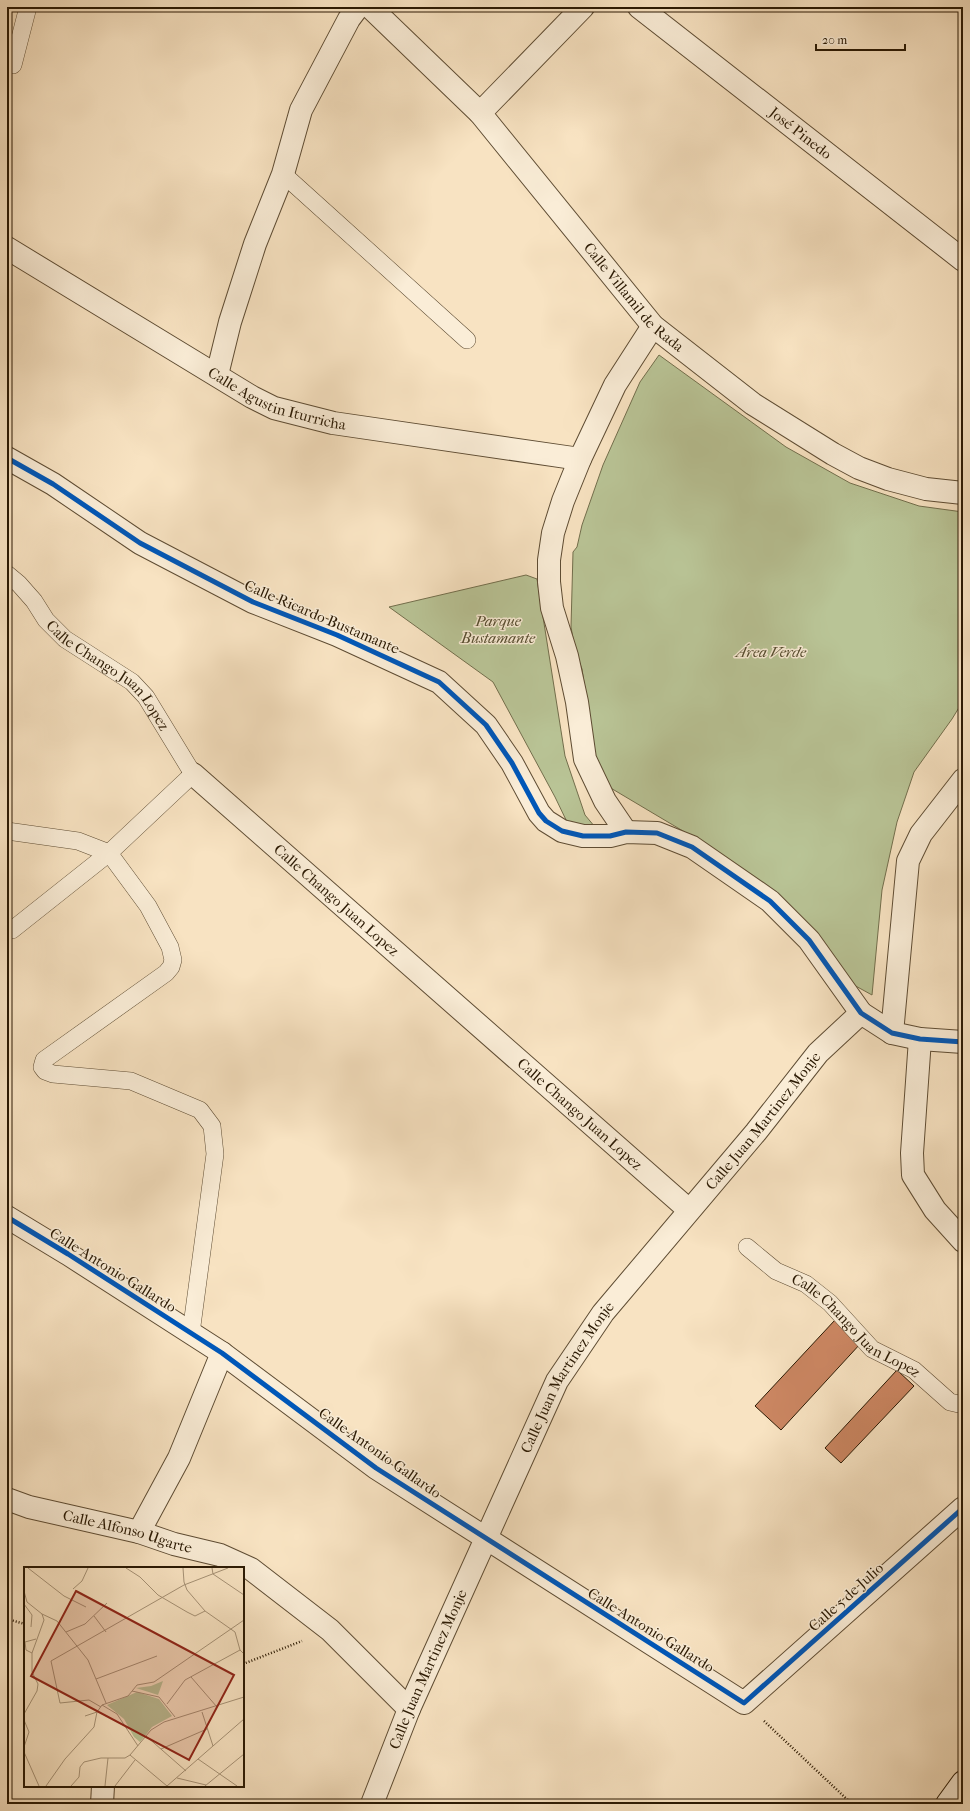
<svg xmlns="http://www.w3.org/2000/svg" width="970" height="1811" viewBox="0 0 970 1811" font-family="'IM FELL French Canon',serif">
  <style>
    .green { fill: #b9c496; stroke: #726e4c }
    .building { fill: #cb8662; stroke: #2a1903 }
    .lines { fill: none; stroke-linecap: round; stroke-linejoin: round }
    .service-casing { stroke: #5e4c33; stroke-width: 18 }
    .minor-casing { stroke: #5e4c33; stroke-width: 24 }
    .tertiary-casing { stroke: #5e4c33; stroke-width: 24 }
    .secondary-casing { stroke: #2a1903; stroke-width: 24 }
    .path { stroke: #2a1903; stroke-width: 2.5; stroke-dasharray: 1 2; stroke-linecap: butt }
    .service { stroke: #faedd7; stroke-width: 17 }
    .minor { stroke: #faedd7; stroke-width: 22 }
    .tertiary { stroke: #faedd7; stroke-width: 22 }
    .secondary { stroke: #faedd7; stroke-width: 22 }
    .cycleway-casing { stroke: #faedd7; stroke-width: 8 }
    .cycleway { stroke: #0057b8; stroke-width: 5 }
    .labels { text-anchor: middle; stroke-width: 3; stroke-linejoin: round; paint-order: stroke }
    .street-label { font-size: 15px; fill: #2a1903; stroke: #faedd7 }
    .park-label { font-size: 15px; font-style: italic; fill: #554c2f; stroke: #faedd7 }
    .inset-road { fill: none; stroke: #a69276; stroke-width: 1 }
    .view { fill: #8f2418; fill-opacity: 0.15; stroke: #8f2418; stroke-width: 2 }
    .inset-edge { fill: none; stroke: #2a1903; stroke-width: 2 }
  </style>
  <rect width="100%" height="100%" fill="#f8e3c2"/>
  <filter id="stains"><feTurbulence type="fractalNoise" baseFrequency=".005" numOctaves="4"/><feColorMatrix values="0 0 0 0 .2 0 0 0 0 .09 0 0 0 0 .02 0 0 0 .5 -.17"/></filter>
  <radialGradient id="worn" r=".72"><stop offset=".6" stop-color="#630" stop-opacity="0"/><stop offset="1" stop-color="#630" stop-opacity=".3"/></radialGradient>
  <g class="green">
    <polygon points="659,355 786,447 850,483 919,506 963,512 963,701 952,719 914,772 897,822 882,890 872,995 843,979 688,834 609,787 592,766 588,710 582,669 575,650 571,627 573,552 577,547 582,525 603,465 640,382"/>
    <polygon points="526,575 537,579 565,756 585,815 595,827 568,824 555,797 493,682 389,607"/>
  </g>
  <g class="building">
    <polygon points="835,1320 861,1343 781,1430 755,1406"/>
    <polygon points="897,1370 914,1386 841,1463 825,1448"/>
  </g>
  <g class="lines">
    <g class="service-casing">
      <g id="service">
        <polyline points="13,65 28,7"/>
        <polyline points="283,174 467,340"/>
        <path id="s1" d="M7,574L19,584L34,601L46,620L65,639L132,682L146,697L193,774L109,853L12,930"/>
        <polyline points="7,831 78,841 109,853 148,906 170,947 173,960 171,967 166,973 44,1060 42,1067 45,1071 53,1074 131,1081 200,1110 212,1126 215,1154 191,1333"/>
        <path id="s2" d="M747,1247L776,1271L806,1284L830,1303L872,1349L914,1370L950,1402L963,1405"/>
      </g>
    </g>
    <g class="minor-casing">
      <g id="minor">
        <path id="s3" d="M370,7L480,113L653,326L753,404L833,454L859,468L888,479L926,489L963,493"/>
        <path id="s4" d="M639,7L963,260"/>
        <polyline points="480,113 583,7"/>
        <path id="s5" d="M7,248L252,397L274,408L333,423L580,459"/>
        <polyline points="217,375 230,322 255,244 283,174 301,110 349,19 358,7"/>
        <polyline points="7,458 53,484 140,543 253,602 337,635 439,682 486,725 512,763 539,813 546,821 562,831 583,836 610,836 626,832 657,833 692,847 770,901 809,940 861,1013"/>
        <path id="s6" d="M193,774L689,1210"/>
        <polyline points="626,832 605,801 585,759 577,702 567,656 552,608 549,582 549,560 553,533 563,501 580,459 615,385 653,326"/>
        <polyline points="892,1033 920,1039 963,1042"/>
        <polyline points="920,1039 912,1153 913,1175 935,1210 963,1241"/>
        <polyline points="7,1217 68,1254 222,1353 376,1468 744,1703 963,1508"/>
        <path id="s7" d="M7,1499L29,1507L139,1532L174,1544L220,1555L251,1569L330,1630L409,1709"/>
        <polyline points="139,1532 179,1458 222,1353"/>
        <polyline points="102,1804 103,1786"/>
      </g>
    </g>
    <g class="tertiary-casing">
      <g id="tertiary">
        <path id="s8" d="M372,1804L409,1709L557,1381L603,1313L756,1132L818,1053L861,1013L892,1033L908,861L921,834L963,780"/>
      </g>
    </g>
    <g class="secondary-casing">
      <polyline id="secondary" points="947,1804 963,1782"/>
    </g>
    <g class="path">
      <polyline points="7,1619 25,1624"/>
      <polyline points="243,1664 302,1641"/>
      <polyline points="764,1721 852,1804"/>
    </g>
    <use href="#service" class="service"/>
    <use href="#minor" class="minor"/>
    <use href="#tertiary" class="tertiary"/>
    <use href="#secondary" class="secondary"/>
    <g class="cycleway-casing">
      <g id="cycleway">
        <polyline points="7,458 53,484 140,543 253,602 337,635 439,682 486,725 512,763 539,813 546,821 562,831 583,836 610,836 626,832 657,833 692,847 770,901 809,940 861,1013 892,1033 920,1039 963,1042"/>
        <polyline points="7,1217 68,1254 222,1353 376,1468 744,1703 963,1508"/>
      </g>
    </g>
    <use href="#cycleway" class="cycleway"/>
  </g>
  <g class="labels">
    <g class="street-label">
      <text dy="5" stroke="none"><textPath href="#s4" startOffset="205">José Pinedo</textPath></text>
      <text dy="5" stroke="none"><textPath href="#s3" startOffset="393">Calle Villamil de Rada</textPath></text>
      <text dy="5" stroke="none"><textPath href="#s5" startOffset="311">Calle Agustin Iturricha</textPath></text>
      <text transform="translate(322 617) rotate(23)" y="5">Calle Ricardo Bustamante</text>
      <text dy="5" stroke="none"><textPath href="#s1" startOffset="145">Calle Chango Juan Lopez</textPath></text>
      <text dy="5" stroke="none"><textPath href="#s6" startOffset="191">Calle Chango Juan Lopez</textPath></text>
      <text dy="5" stroke="none"><textPath href="#s6" startOffset="515">Calle Chango Juan Lopez</textPath></text>
      <text dy="5" stroke="none"><textPath href="#s8" startOffset="794">Calle Juan Martinez Monje</textPath></text>
      <text transform="translate(113 1270) rotate(32)" y="5">Calle Antonio Gallardo</text>
      <text dy="5" stroke="none"><textPath href="#s2" startOffset="136">Calle Chango Juan Lopez</textPath></text>
      <text dy="5" stroke="none"><textPath href="#s8" startOffset="470">Calle Juan Martinez Monje</textPath></text>
      <text transform="translate(380 1453) rotate(35)" y="5">Calle Antonio Gallardo</text>
      <text dy="5" stroke="none"><textPath href="#s7" startOffset="125">Calle Alfonso Ugarte</textPath></text>
      <text transform="translate(846 1597) rotate(-42)" y="5">Calle 5 de Julio</text>
      <text transform="translate(651 1630) rotate(32)" y="5">Calle Antonio Gallardo</text>
      <text dy="5" stroke="none"><textPath href="#s8" startOffset="146">Calle Juan Martinez Monje</textPath></text>
    </g>
    <g class="park-label">
      <text x="498" y="626">Parque<tspan x="498" dy="17">Bustamante</tspan></text>
      <text x="771" y="657">Área Verde</text>
    </g>
  </g>
  <g transform="translate(24 1567)">
    <rect width="220" height="220" fill="#f8e3c2"/>
    <path d="M139,114L134,128L112,121L127,119ZM113,125L135,132L148,149L128,160L116,175L110,170L100,152L83,138Z" fill="#b9c496"/>
    <path class="inset-road" d="M4,1L40,29L62,40M102,1L116,10L134,28L163,45L171,49L181,44M159,1L160,15L163,23L181,44L211,65L216,83L220,87M188,1L189,7L220,28M49,22L58,14L64,1M0,24L3,35L18,47L20,53L8,86V105L14,117L13,124L0,147M0,37L8,48L7,60M18,47L33,54L64,93L82,136M70,49L82,65M42,65L61,57L83,36M8,86L2,83L1,75L12,72M167,110L193,140M72,112L133,89M108,124L135,130L151,150M143,137L161,113L216,83M78,138L93,147L114,179M77,140L65,133L36,136L27,94L160,18L204,1M178,145L189,179M61,149L73,145M0,153L5,165L0,180M122,169L162,204M137,182L183,162M0,185L15,219M106,188L143,219M174,192L213,219M153,211L182,218M22,219L41,192L70,160L73,145L78,138L104,129L113,118L130,115L220,53M47,219L55,210L56,200L60,195L77,191H101L106,188L127,163L140,155L220,130M81,219L84,191M91,219L111,193M143,219L220,152M181,219L220,187"/>
    <path class="view" d="M52,24L210,108L165,193L7,109Z"/>
    <rect width="220" height="220" class="inset-edge"/>
  </g>
  <rect width="970" height="1811" fill="none" stroke="#f8e3c2" stroke-width="24"/>
  <rect x="8" y="8" width="954" height="1795" fill="none" stroke="#2a1903" stroke-width="2"/>
  <rect x="12" y="12" width="946" height="1787" fill="none" stroke="#2a1903"/>
  <path d="M816 44v6h89v-6" fill="none" stroke="#2a1903" stroke-width="2"/>
  <text x="822" y="44" font-size="12" fill="#2a1903" stroke="#faedd7" stroke-width="3" paint-order="stroke">20 m</text>
  <rect width="100%" height="100%" filter="url(#stains)"/>
  <rect width="100%" height="100%" fill="url(#worn)"/>
</svg>
